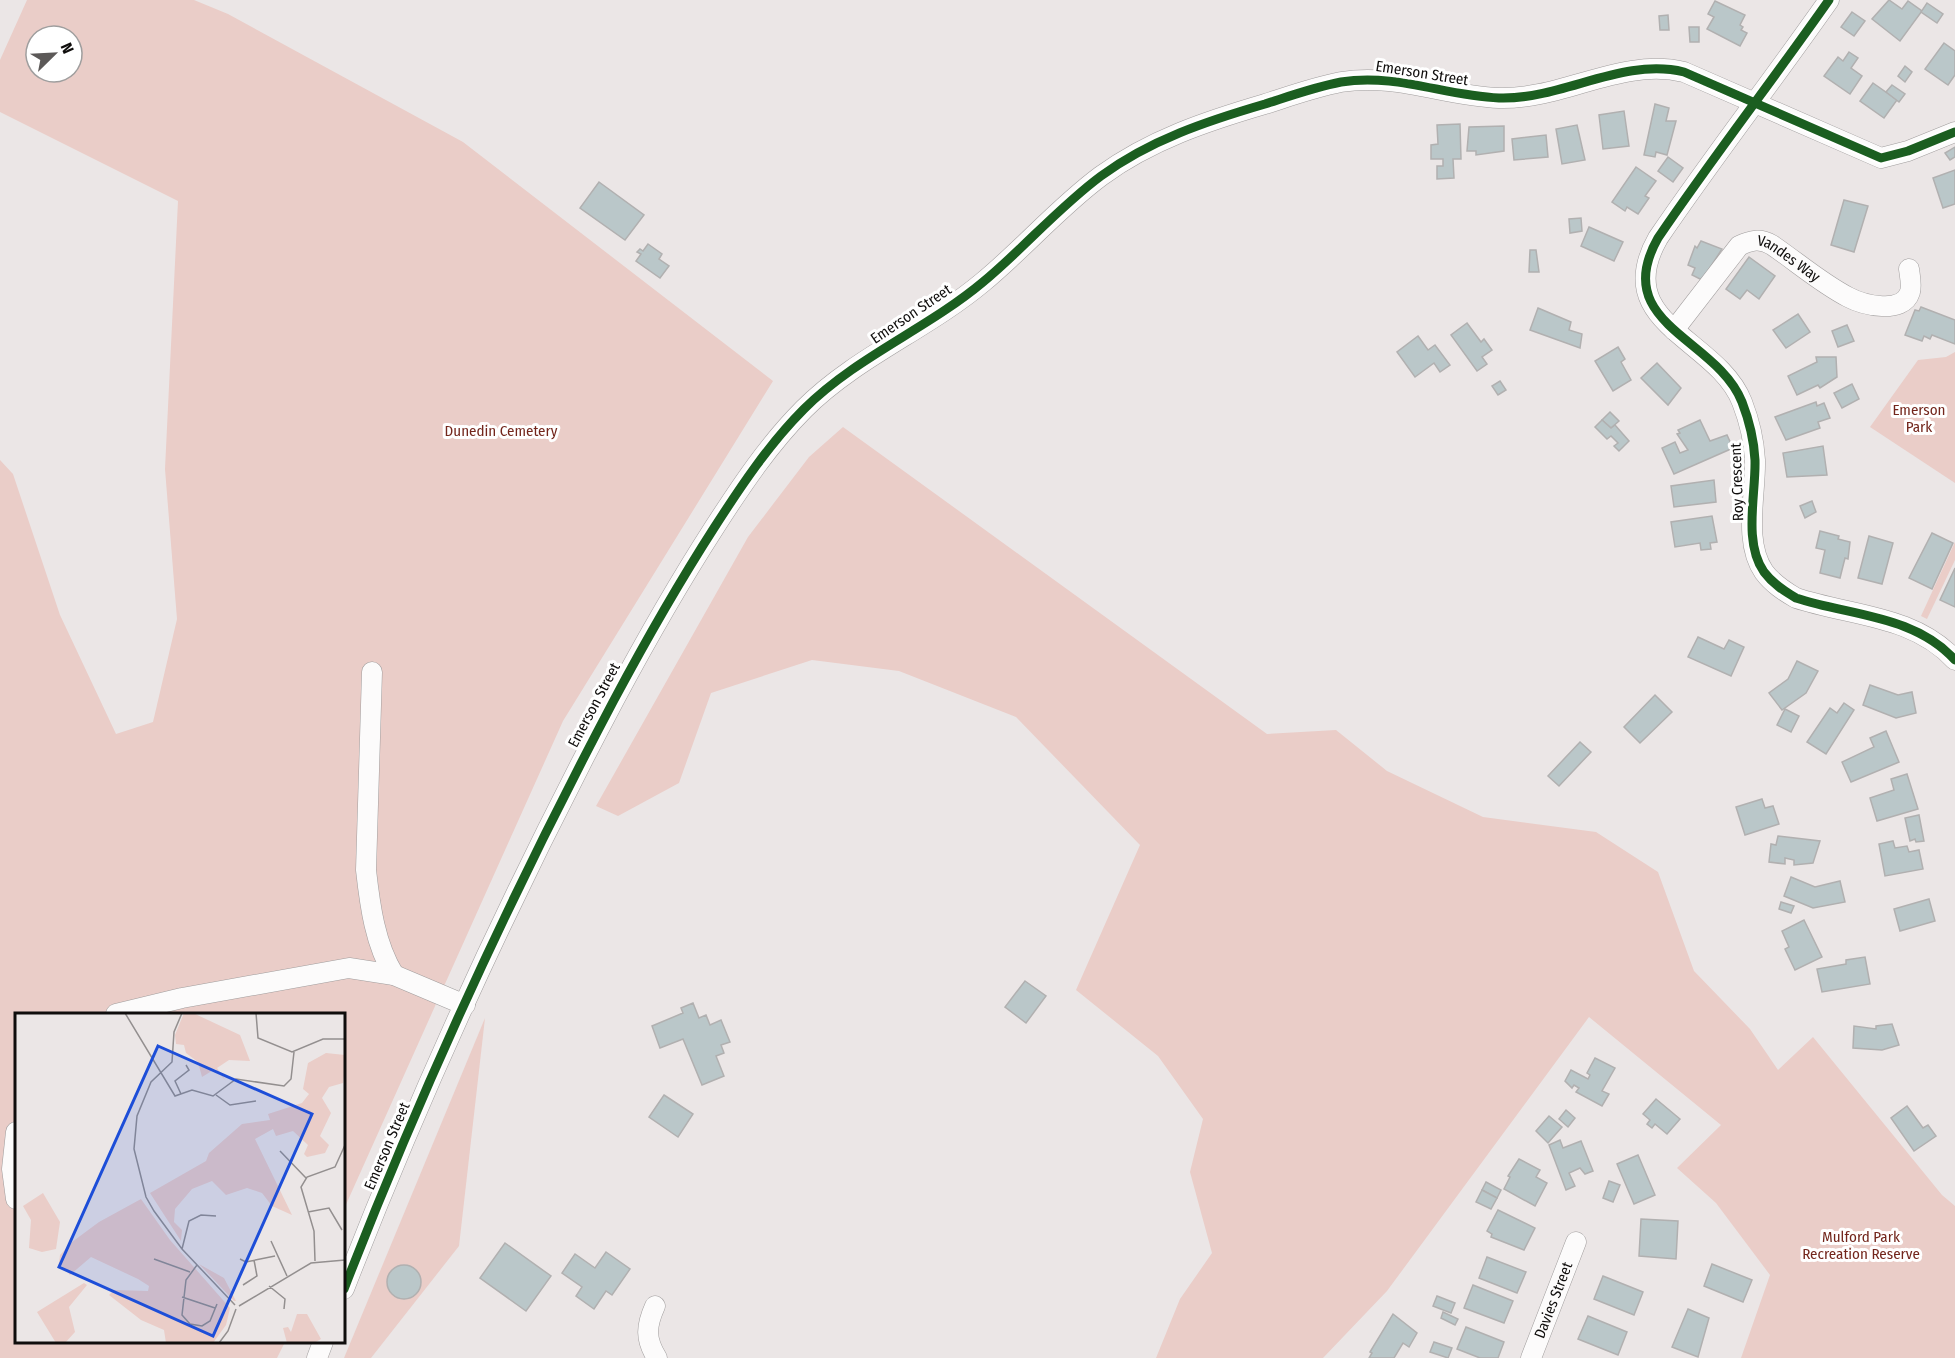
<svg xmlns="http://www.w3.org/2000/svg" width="1955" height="1358" viewBox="0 0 1955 1358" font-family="'Fira Sans Condensed',sans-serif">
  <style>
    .green { fill: #eacdc8; fill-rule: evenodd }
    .building { fill: #bac7c9; stroke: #b1b0b0; stroke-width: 1.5 }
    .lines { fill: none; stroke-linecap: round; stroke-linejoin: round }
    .street-casing { stroke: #a09d9d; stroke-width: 21 }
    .street { stroke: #fcfbfb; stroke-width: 20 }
    .cycleway-casing { stroke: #fff; stroke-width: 13 }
    .cycleway { stroke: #1b5e20; stroke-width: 9 }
    .labels { text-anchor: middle; stroke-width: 6; stroke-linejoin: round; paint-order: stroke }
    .street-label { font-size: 15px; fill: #0f0d0c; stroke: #fff }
    .park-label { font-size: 15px; fill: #73261c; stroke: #fff }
    .inset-road { fill: none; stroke: #938f8f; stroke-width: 1.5 }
    .view { fill: #1d4ed8; fill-opacity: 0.15; stroke: #1d4ed8; stroke-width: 3 }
    .inset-edge { fill: none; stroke: #0f0d0c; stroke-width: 3 }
  </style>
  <rect width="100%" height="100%" fill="#ebe6e6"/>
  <g class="green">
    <path d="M27,0H194L228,14L463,142L773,381L563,721L344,1209V1014H16V1342H285L277,1358H0V460L13,474L60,615L116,734L153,722L177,619L165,469L178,201L0,112V60ZM36,36H72V72H36Z"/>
    <polygon points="1955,352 1955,483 1870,427 1918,360 1946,357"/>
    <polygon points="843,427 1267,734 1336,730 1387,771 1483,817 1596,832 1658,872 1694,971 1750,1029 1778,1070 1813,1037 1942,1195 1955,1206 1955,1358 1741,1358 1770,1275 1716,1203 1677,1168 1721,1125 1589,1017 1387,1291 1323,1358 1156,1358 1180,1299 1212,1253 1190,1172 1203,1119 1158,1056 1076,990 1140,845 1016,717 899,671 812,660 711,693 679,783 618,816 596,806 748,537 809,457"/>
    <polygon points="1955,542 1955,560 1927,619 1921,616"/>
    <polygon points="485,1018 459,1246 371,1358 344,1358"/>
  </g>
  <g class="building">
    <polygon points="1889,0 1902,9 1908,1 1922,11 1900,41 1872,19"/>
    <polygon points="1715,1 1745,15 1740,25 1743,27 1741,30 1747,33 1740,46 1707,29 1714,17 1708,14"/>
    <polygon points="1927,3 1943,14 1937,23 1921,12"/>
    <polygon points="1852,12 1865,21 1854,36 1841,27"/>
    <polygon points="1668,15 1669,30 1660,30 1659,16"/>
    <polygon points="1689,27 1699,27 1699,42 1690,42"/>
    <polygon points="1944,43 1955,51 1955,75 1948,85 1925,69"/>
    <polygon points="1849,52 1858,58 1851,68 1862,76 1850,94 1824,76 1838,57 1843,61"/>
    <polygon points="1905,66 1912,72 1905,82 1898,76"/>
    <polygon points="1873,83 1897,100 1884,118 1860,101"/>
    <polygon points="1892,85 1905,94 1899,102 1886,92"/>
    <polygon points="1655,104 1669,108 1666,121 1676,121 1667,155 1656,152 1655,157 1644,155"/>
    <polygon points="1624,111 1629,146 1603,149 1599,115"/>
    <polygon points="1460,124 1461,159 1453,159 1454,178 1437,179 1437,166 1443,166 1443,159 1431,159 1431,145 1438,144 1437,125"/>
    <polygon points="1577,125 1585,160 1562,164 1556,129"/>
    <polygon points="1504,126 1504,151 1476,155 1476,151 1467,151 1469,127"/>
    <polygon points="1546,135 1548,157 1514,160 1512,139"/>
    <polygon points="1955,147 1955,157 1950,160 1945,153"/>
    <polygon points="1668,157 1683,168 1673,182 1658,171"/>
    <polygon points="1636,167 1656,181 1645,196 1649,198 1638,214 1627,207 1625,211 1612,202"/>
    <polygon points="1955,170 1955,204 1943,208 1933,178"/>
    <polygon points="599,182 644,215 625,240 580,208"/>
    <polygon points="1844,200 1868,206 1854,252 1831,245"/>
    <polygon points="1581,218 1582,231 1570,233 1569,219"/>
    <polygon points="1589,227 1623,242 1614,261 1581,246"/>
    <polygon points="1701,241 1722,249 1702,280 1692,275 1695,268 1688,265 1695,246 1697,248"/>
    <polygon points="648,244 662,254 659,259 669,266 660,278 636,261 641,254 637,252 640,249 643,251"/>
    <polygon points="1530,250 1536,250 1539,272 1529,272"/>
    <polygon points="1749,257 1775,276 1759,299 1747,290 1740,299 1726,289"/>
    <polygon points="1921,307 1955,320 1955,344 1932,335 1930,339 1924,336 1922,341 1905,335 1915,310 1919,311"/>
    <polygon points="1538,308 1571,322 1569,330 1582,334 1580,348 1530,330"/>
    <polygon points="1798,314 1810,332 1786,348 1773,330"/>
    <polygon points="1467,323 1481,342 1484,339 1492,350 1482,357 1487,364 1477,371 1451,335"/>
    <polygon points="1847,325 1854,341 1838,347 1832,331"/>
    <polygon points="1418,336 1428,350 1435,345 1450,365 1440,372 1434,363 1415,377 1397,352"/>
    <polygon points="1618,347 1625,359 1621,362 1631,380 1613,391 1595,361"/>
    <polygon points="1816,357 1836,357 1837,377 1820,388 1818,385 1797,395 1788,376 1817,362"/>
    <polygon points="1657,363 1681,388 1668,405 1641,378"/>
    <polygon points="1500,381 1506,390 1498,395 1492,386"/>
    <polygon points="1852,384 1859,399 1842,408 1834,393"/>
    <polygon points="1816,402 1817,406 1824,403 1830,418 1818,422 1820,428 1786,440 1775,417"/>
    <polygon points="1610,412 1619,421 1611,428 1602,420"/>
    <polygon points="1602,420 1611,428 1615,425 1629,441 1619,451 1614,446 1618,443 1611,436 1607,439 1595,427"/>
    <polygon points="1700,420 1710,441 1727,435 1733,448 1674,474 1662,448 1675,442 1680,453 1688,450 1677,434 1680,433 1678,430"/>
    <polygon points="1823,446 1827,475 1787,477 1783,453"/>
    <polygon points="1714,480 1716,502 1674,507 1671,486"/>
    <polygon points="1812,501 1816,512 1805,518 1800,506"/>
    <polygon points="1712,516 1717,542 1710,543 1711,549 1701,550 1700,543 1675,547 1671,522"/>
    <polygon points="1820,531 1839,536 1838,539 1850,542 1848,559 1845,558 1840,578 1820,573 1825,550 1816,548"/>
    <polygon points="1932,533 1953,543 1932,589 1909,578"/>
    <polygon points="1869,536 1893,543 1882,584 1858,578"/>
    <polygon points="1955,568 1955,607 1940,600"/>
    <polygon points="1698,637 1724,649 1729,640 1744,647 1731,676 1688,657"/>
    <polygon points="1797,661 1818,671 1806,693 1782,710 1769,693 1788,679"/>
    <polygon points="1870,685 1898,695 1912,692 1916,713 1896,718 1863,705"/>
    <polygon points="1655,695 1672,712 1640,743 1624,727"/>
    <polygon points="1844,703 1854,710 1826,754 1807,742 1830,708 1837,713"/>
    <polygon points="1785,709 1799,716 1791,732 1777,725"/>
    <polygon points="1886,731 1899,762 1851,782 1842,762 1874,747 1870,738"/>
    <polygon points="1580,742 1591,752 1559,786 1548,776"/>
    <polygon points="1907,774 1918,809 1877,821 1870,798 1894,790 1891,779"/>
    <polygon points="1762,799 1765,808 1773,806 1779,824 1745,835 1736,807"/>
    <polygon points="1919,815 1924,841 1916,842 1915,839 1910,841 1905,818"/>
    <polygon points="1778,836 1820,841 1813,863 1794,865 1794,860 1785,858 1785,864 1769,862 1771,844 1776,845"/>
    <polygon points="1893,841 1895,848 1907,846 1909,852 1919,850 1923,869 1885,876 1879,844"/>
    <polygon points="1791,877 1815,887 1840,881 1845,902 1813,908 1784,896"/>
    <polygon points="1929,899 1935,921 1900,931 1894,909"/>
    <polygon points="1781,902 1794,906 1791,913 1779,909"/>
    <polygon points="1804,920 1822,957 1795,970 1785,949 1789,947 1782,931"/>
    <polygon points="1865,957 1870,984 1822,992 1817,969 1846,964 1846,960"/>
    <polygon points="1025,981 1046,996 1026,1023 1005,1007"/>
    <polygon points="693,1003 699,1018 706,1015 710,1025 721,1020 730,1042 721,1045 724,1053 716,1056 724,1076 702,1085 683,1039 660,1048 652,1026 683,1013 681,1008"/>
    <polygon points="1892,1024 1899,1045 1882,1050 1853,1048 1854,1026 1876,1029 1876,1026"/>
    <polygon points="1595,1058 1615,1068 1602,1091 1609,1094 1602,1106 1576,1092 1579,1088 1574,1085 1572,1088 1565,1081 1571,1070 1588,1079 1590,1075 1587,1073"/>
    <polygon points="664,1095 693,1114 678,1137 649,1117"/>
    <polygon points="1656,1099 1680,1119 1667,1134 1655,1124 1652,1128 1647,1124 1650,1120 1643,1114"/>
    <polygon points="1907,1106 1923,1128 1928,1125 1936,1136 1914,1151 1891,1118"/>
    <polygon points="1566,1110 1575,1118 1568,1127 1559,1119"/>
    <polygon points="1549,1116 1562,1127 1548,1143 1536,1131"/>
    <polygon points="1560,1140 1563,1148 1581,1141 1593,1171 1585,1174 1580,1168 1569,1173 1575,1186 1566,1190 1549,1145"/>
    <polygon points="1638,1155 1655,1195 1634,1204 1617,1164"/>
    <polygon points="1519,1159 1540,1170 1536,1177 1547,1183 1535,1206 1504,1189 1510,1177 1508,1176"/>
    <polygon points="1609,1181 1620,1185 1613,1202 1603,1198"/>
    <polygon points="1486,1182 1501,1190 1497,1198 1482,1190"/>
    <polygon points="1482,1190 1497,1198 1491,1209 1476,1202"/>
    <polygon points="1498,1210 1535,1228 1524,1250 1491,1237 1492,1234 1487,1231"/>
    <polygon points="1641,1219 1678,1221 1676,1259 1639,1256"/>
    <polygon points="505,1243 551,1276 526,1311 480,1278"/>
    <polygon points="606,1252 630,1269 612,1295 606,1291 594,1309 576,1296 582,1287 562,1273 575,1254 595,1268"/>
    <polygon points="1487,1257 1526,1272 1517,1293 1479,1278"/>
    <polygon points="1712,1264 1752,1280 1743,1302 1704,1286"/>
    <circle cx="404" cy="1282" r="17"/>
    <polygon points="1603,1276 1643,1292 1634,1315 1594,1299"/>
    <polygon points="1473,1285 1513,1301 1504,1323 1464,1308"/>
    <polygon points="1437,1296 1455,1303 1451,1313 1433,1306"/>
    <polygon points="1688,1309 1709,1318 1698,1357 1672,1347"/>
    <polygon points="1443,1312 1458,1319 1455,1325 1441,1318"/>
    <polygon points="1393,1314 1417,1333 1409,1347 1403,1343 1394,1358 1369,1358 1372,1353 1370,1352"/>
    <polygon points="1588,1316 1627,1332 1618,1355 1578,1339"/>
    <polygon points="1466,1327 1504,1342 1498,1358 1480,1358 1457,1349"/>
    <polygon points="1434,1342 1452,1348 1448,1358 1430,1352"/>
  </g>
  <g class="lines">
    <g class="street-casing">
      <g id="street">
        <path d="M1829,0C1773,80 1713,157 1658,238C1609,324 1717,338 1742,402C1749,420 1754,441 1755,460C1756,494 1743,542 1764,572C1773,584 1784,591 1796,598C1851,616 1914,615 1955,660"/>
        <path id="s1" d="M1674,330L1739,246C1751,240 1760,238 1772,245C1797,262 1821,283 1848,297C1863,305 1903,315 1910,292C1912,285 1910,277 1909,269"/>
        <path d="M372,672L366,870C370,906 375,944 394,975"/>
        <polyline points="116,1014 182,998 349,968 394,975 465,1005"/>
        <polyline points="16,1132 12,1169 16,1199"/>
        <path d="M344,1289C422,1088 513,891 614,700C645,642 678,584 714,528C741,486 769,444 804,409C856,357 927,329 983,282C1023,249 1059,207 1101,176C1150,140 1207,121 1265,104C1290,96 1315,87 1341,82C1396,73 1445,96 1499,98C1562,100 1622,57 1684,72L1881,158L1908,151L1955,132"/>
        <path d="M655,1306C646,1326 645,1339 657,1358"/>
        <polyline points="317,1358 323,1342"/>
        <path id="s2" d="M1531,1358L1576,1242"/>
      </g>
    </g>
    <use href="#street" class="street"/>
    <g class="cycleway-casing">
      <g id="cycleway">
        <path d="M1829,0C1773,80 1713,157 1658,238C1609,324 1717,338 1742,402C1749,420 1754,441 1755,460C1756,494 1743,542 1764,572C1773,584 1784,591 1796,598C1851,616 1914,615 1955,660"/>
        <path d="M344,1289C422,1088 513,891 614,700C645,642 678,584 714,528C741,486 769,444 804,409C856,357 927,329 983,282C1023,249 1059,207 1101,176C1150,140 1207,121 1265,104C1290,96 1315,87 1341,82C1396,73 1445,96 1499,98C1562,100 1622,57 1684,72L1881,158L1908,151L1955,132"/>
      </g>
    </g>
    <use href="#cycleway" class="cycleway"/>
  </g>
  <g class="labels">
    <g class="street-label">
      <text transform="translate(1422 73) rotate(9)" y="5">Emerson Street</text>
      <text dy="5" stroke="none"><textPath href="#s1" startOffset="162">Vandes Way</textPath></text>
      <text transform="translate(911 314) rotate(-34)" y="5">Emerson Street</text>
      <text transform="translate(1737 482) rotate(-92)" y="5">Roy Crescent</text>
      <text transform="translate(594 705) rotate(-62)" y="5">Emerson Street</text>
      <text transform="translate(387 1146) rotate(-67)" y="5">Emerson Street</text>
      <text dy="5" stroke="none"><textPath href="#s2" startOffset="62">Davies Street</textPath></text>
    </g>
    <g class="park-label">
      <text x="1919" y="415">Emerson<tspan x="1919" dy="17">Park</tspan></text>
      <text x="501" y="436">Dunedin Cemetery</text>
      <text x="1861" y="1242">Mulford Park<tspan x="1861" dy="17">Recreation Reserve</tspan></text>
    </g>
  </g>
  <g transform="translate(15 1013)">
    <rect width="330" height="330" fill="#ebe6e6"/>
    <path d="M169,0H178L225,22L235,48L214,47L202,55L211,68L200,56L187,64L183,49L171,40L169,32L161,31L160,22ZM311,40L330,42V55L328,70L314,74L307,85L316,100L305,123L314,132L310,140L292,144L289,141L293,132L278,118L261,123L258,116L240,126L277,202L257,193L247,180L232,175L211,182L197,168L177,176L160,196L159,209L167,217L166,228L135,180L191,148L194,140L227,111L255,107L253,101L287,90L294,81L288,76L293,50ZM28,180L45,209L41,236L27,239L14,235L16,207L8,193ZM126,186L155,227L215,295L211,312L198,330H151L149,317L126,307L94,282L99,277L133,278L134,273L123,266L76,244L55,262L44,250L45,242L57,229L84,209ZM184,251L209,265L221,288H219ZM69,270L72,272L54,294L60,319L50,330H41L22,299ZM282,301H292L306,326L299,330H272L268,315L273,314L276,319Z" fill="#eacdc8"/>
    <path class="inset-road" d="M110,0L160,83L177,77L198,83L221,66L269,73L276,66L279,39M167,0L159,19L157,49L136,69L122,103L119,136L131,184L139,198L167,236L220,292M241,0L243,25L277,39L308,26H330M166,81L160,68L174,57L171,52M201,82L215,92L241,88M265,138L291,165M293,199L314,195L327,217M256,228L272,263M167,236L174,208L186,202L201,203M139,246L175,259M225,246L231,249L260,243M300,248L299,218L286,174L292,164L320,154L330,132M182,252L171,267L167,302L175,311L187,313L195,308L202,291M228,272L242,263L239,247M254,273L270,286L269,296M167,284L200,295M224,293L296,250L330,247M204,330L213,318L221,296"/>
    <path class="view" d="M143,33L297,101L198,323L44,254Z"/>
    <rect width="330" height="330" class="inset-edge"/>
  </g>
  <g transform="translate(54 54) rotate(66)"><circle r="28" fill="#ffffff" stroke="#9f9e9e" stroke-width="1.5"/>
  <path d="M0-4.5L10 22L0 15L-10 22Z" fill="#5c5958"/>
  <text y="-9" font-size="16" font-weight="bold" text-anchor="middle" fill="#0f0d0c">N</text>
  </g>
</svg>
